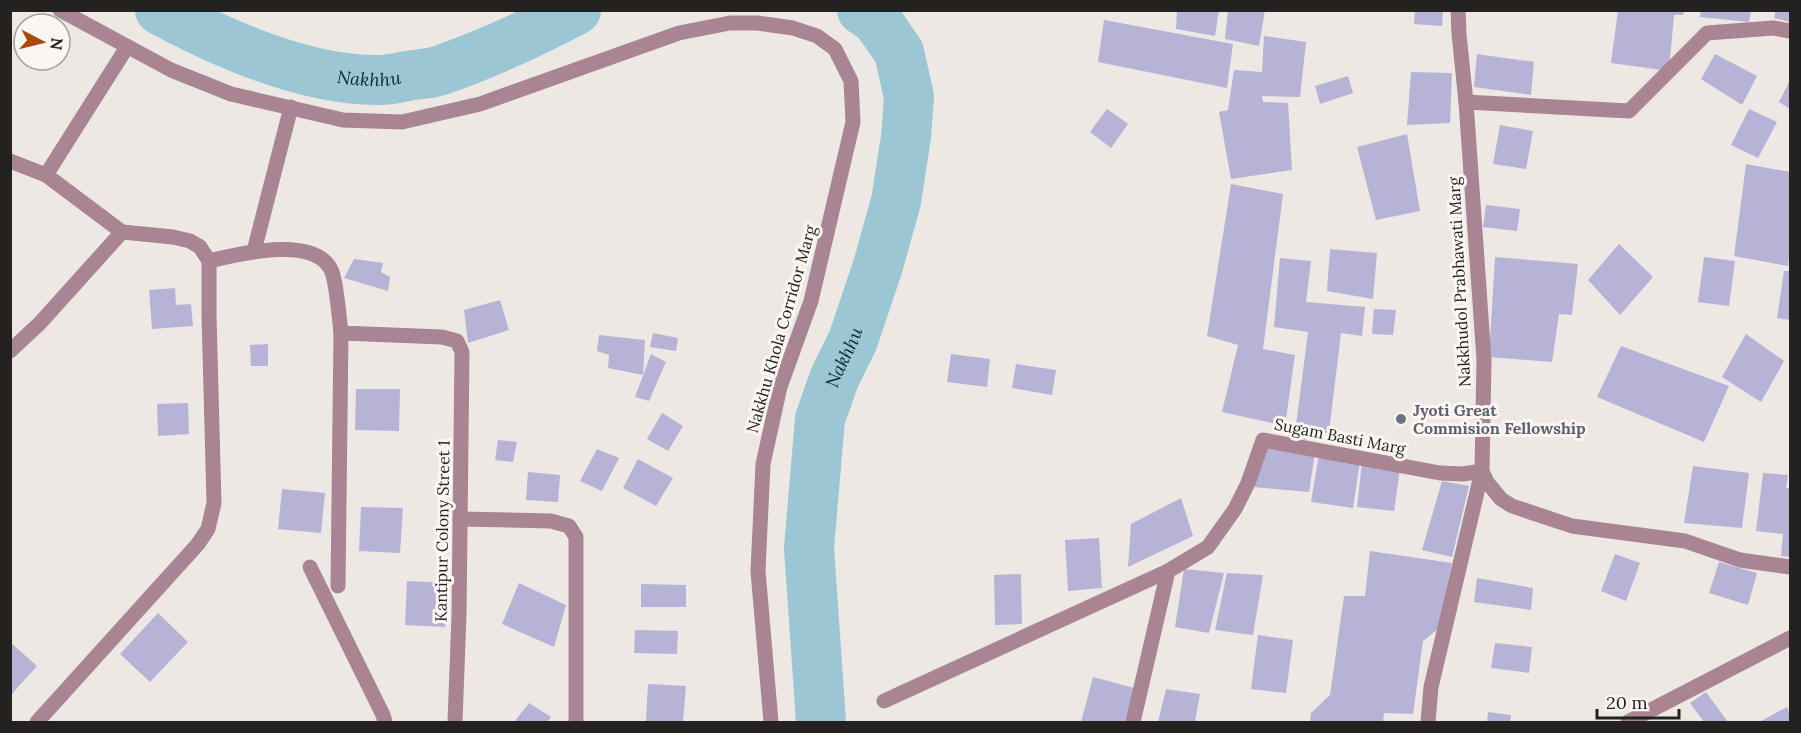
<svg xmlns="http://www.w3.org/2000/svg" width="1801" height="733" viewBox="0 0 1801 733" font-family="Lora,serif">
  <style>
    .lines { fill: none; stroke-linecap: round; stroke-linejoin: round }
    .river { stroke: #9bc7d5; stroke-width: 50 }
    .building { fill: #b6b3d6 }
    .minor { stroke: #a98492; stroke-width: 15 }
    .tertiary { stroke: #a98492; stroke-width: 15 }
    .worship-dot { fill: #6b7280; stroke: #fbf6f1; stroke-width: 2 }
    .labels { text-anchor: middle; stroke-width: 6; stroke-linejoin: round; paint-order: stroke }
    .street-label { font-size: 16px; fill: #232220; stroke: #fbf6f1 }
    .worship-label { font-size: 16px; font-weight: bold; fill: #5b616d; stroke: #fbf6f1; text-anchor: start }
    .water-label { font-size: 18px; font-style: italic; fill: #042e39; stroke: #fbf6f1 }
  </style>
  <rect width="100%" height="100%" fill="#eee8e4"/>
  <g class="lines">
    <g class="river">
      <path id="s1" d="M160,10C223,44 307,81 380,80C389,80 398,78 407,76C417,74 429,74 438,71C486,55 532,33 576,10"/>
      <path id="s2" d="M821,722L809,548L820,419L834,379L853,340L878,266L896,201L906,137L909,97L899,52L876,19L862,10"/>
    </g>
  </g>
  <g class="building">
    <polygon points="1177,10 1219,10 1215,36 1176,29"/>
    <polygon points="1228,10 1265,10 1259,46 1225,39"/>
    <polygon points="1415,10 1443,10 1442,26 1414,24"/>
    <polygon points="1618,10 1684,10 1683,15 1674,15 1669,71 1611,63"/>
    <polygon points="1701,10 1751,10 1749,22 1700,17"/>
    <polygon points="1776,10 1790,10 1790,22 1774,18"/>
    <polygon points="1104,20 1233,44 1227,88 1098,62"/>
    <polygon points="1264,36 1306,42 1300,97 1262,96 1263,102 1288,103 1292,170 1231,179 1219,112 1228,110 1234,70 1262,72"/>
    <polygon points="1477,54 1534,62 1531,95 1474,87"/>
    <polygon points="1715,54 1757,76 1742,105 1701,79"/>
    <polygon points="1411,72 1452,73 1450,123 1407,125"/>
    <polygon points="1348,76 1353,93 1320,104 1315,86"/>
    <polygon points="1790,80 1790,109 1779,102"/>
    <polygon points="1107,109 1128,124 1111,148 1090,132"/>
    <polygon points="1749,109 1777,122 1758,158 1731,145"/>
    <polygon points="1500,125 1533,131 1526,169 1493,164"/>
    <polygon points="1407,134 1420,211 1376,220 1357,147"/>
    <polygon points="1746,164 1790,172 1790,247 1788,266 1734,256"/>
    <polygon points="1231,184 1283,194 1263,349 1295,355 1285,426 1222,412 1238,345 1207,336"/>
    <polygon points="1486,205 1520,209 1517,231 1483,227"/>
    <polygon points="1619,244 1653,277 1620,315 1588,280"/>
    <polygon points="1330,249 1377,253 1373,299 1327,291"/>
    <polygon points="1495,257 1578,264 1572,315 1559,314 1552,362 1489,357"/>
    <polygon points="1704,257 1735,261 1729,306 1698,302"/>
    <polygon points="1280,258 1311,261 1306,302 1365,307 1362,336 1341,333 1329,432 1304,440 1296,425 1308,332 1274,327"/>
    <polygon points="354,259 383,263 381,272 390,277 388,291 344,278"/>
    <polygon points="1784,271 1790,271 1790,320 1777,318"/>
    <polygon points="175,288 176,305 191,304 193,326 152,329 149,290"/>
    <polygon points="500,300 509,330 468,343 464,310"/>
    <polygon points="1374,309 1396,310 1393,335 1372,334"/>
    <polygon points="653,333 678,338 676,351 650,347"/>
    <polygon points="1746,334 1784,361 1761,402 1722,377"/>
    <polygon points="599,335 645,340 643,375 608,368 609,355 597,351"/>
    <polygon points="268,344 268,366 251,366 250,345"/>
    <polygon points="1621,346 1729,386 1704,442 1597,397"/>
    <polygon points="651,354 666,362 649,401 635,397"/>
    <polygon points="951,354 990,359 987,387 947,382"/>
    <polygon points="1016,364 1056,370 1052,395 1012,388"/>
    <polygon points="356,389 400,389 399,431 355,430"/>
    <polygon points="188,403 189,434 158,436 157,404"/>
    <polygon points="662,413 683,426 668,451 647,439"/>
    <polygon points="498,440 517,442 513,462 495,460"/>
    <polygon points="1266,446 1315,453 1309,492 1254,487"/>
    <polygon points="597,449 619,458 602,491 580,481"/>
    <polygon points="1319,454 1360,461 1353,508 1311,502"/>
    <polygon points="638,459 673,478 656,506 623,488"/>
    <polygon points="1362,462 1400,469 1394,511 1357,507"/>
    <polygon points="1693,466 1749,473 1742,528 1684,523"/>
    <polygon points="528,472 560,475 558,502 526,500"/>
    <polygon points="1763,473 1788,475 1786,488 1790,488 1790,557 1781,556 1783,534 1756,531"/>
    <polygon points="1442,481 1469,486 1452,557 1422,550"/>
    <polygon points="282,489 325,493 321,533 278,529"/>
    <polygon points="1181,498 1193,536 1128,567 1131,524"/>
    <polygon points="361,507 403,508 400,553 359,551"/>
    <polygon points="1099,538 1102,588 1068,591 1065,540"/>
    <polygon points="1370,551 1452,563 1438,629 1423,641 1413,714 1384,713 1383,722 1310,722 1311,713 1330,695 1344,596 1365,596"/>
    <polygon points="1615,554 1640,563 1626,601 1601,591"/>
    <polygon points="1719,562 1757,573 1748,605 1709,593"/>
    <polygon points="1184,569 1224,573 1209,633 1175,627"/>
    <polygon points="1227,573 1263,575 1253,635 1215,630"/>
    <polygon points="1021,574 1022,624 995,625 994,575"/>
    <polygon points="1477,578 1533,588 1531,610 1474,602"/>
    <polygon points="407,581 447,583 445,627 405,625"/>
    <polygon points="519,583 566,605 554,647 502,624"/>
    <polygon points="641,584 686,585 686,607 641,607"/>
    <polygon points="158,613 188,642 150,682 120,654"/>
    <polygon points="635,630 678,631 677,654 634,653"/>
    <polygon points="1258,635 1293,640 1286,693 1251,689"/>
    <polygon points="10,642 37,666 10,696"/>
    <polygon points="1495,643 1532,647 1529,673 1491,668"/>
    <polygon points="1093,677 1134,688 1127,722 1081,722"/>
    <polygon points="648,684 686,686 683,722 646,721"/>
    <polygon points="1166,689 1200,694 1195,722 1158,722"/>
    <polygon points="1706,692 1728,722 1704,722 1690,703"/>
    <polygon points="529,703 551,717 548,722 514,722"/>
    <polygon points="1787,707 1790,714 1790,722 1762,722 1761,721"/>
    <polygon points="1488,712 1511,715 1510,722 1487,722"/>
  </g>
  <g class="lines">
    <g class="minor">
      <polyline points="1466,102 1629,111 1707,33 1773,28 1790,31"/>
      <polyline points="10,161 46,175 127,47"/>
      <polyline points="254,251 291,107"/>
      <path d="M209,261C239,254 317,234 332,272C337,286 339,317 341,333L442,337L457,341L462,352L459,615L455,722"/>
      <polyline points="10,351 40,323 122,232"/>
      <polyline points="460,519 551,521 569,526 576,537 576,722"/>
      <polyline points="310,567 383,715 385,722"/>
      <polyline points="338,586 341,333"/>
      <polyline points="884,701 1168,571"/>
      <polyline points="37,722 198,544 208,529 214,503 209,315 209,261 200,247 190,241 173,237 122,232 46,175"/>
      <polyline points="1133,722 1168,571 1208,547 1235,509 1248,483 1263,440 1440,473 1463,474 1482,471 1431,687 1428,722"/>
      <polyline points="1628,722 1790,638"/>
    </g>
    <g class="tertiary">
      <polyline points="60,10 171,70 231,94 343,120 402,122 480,104 679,33 730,23 757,23 793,28 817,36 835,49 851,81 853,122 811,301 780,387 763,464 758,571 771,722"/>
      <polyline points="1458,10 1459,34 1466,102 1484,360 1482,471 1487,482 1501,499 1512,506 1572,526 1685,541 1740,560 1790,567"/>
    </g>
  </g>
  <circle class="worship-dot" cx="1401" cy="419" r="6"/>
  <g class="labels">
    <g class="street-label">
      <text transform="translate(1459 282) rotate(-93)" y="6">Nakkhudol Prabhawati Marg</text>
      <text transform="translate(781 329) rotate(-74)" y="6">Nakkhu Khola Corridor Marg</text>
      <text transform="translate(1340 436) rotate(11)" y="6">Sugam Basti Marg</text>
      <text transform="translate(442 531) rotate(-89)" y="6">Kantipur Colony Street 1</text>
    </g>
    <g class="worship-label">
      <text x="1413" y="416">Jyoti Great<tspan x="1413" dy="18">Commision Fellowship</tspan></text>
    </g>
    <g class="water-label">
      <text dy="6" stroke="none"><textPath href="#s1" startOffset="222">Nakhhu</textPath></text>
      <text dy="6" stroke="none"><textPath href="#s2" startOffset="370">Nakhhu</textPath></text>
    </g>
  </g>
  <rect width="1801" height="733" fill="none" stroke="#232220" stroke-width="24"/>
  <g transform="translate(42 42) rotate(97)"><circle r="28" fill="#fbf6f1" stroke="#a5a19d" stroke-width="1.5"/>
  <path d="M0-4.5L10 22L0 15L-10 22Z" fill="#ab490b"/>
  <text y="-9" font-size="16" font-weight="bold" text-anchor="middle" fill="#232220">N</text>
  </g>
  <path d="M1597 709v9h82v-9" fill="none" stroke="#232220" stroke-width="3"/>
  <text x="1606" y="709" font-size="18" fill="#232220" stroke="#fbf6f1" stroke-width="4.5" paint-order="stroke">20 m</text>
</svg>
